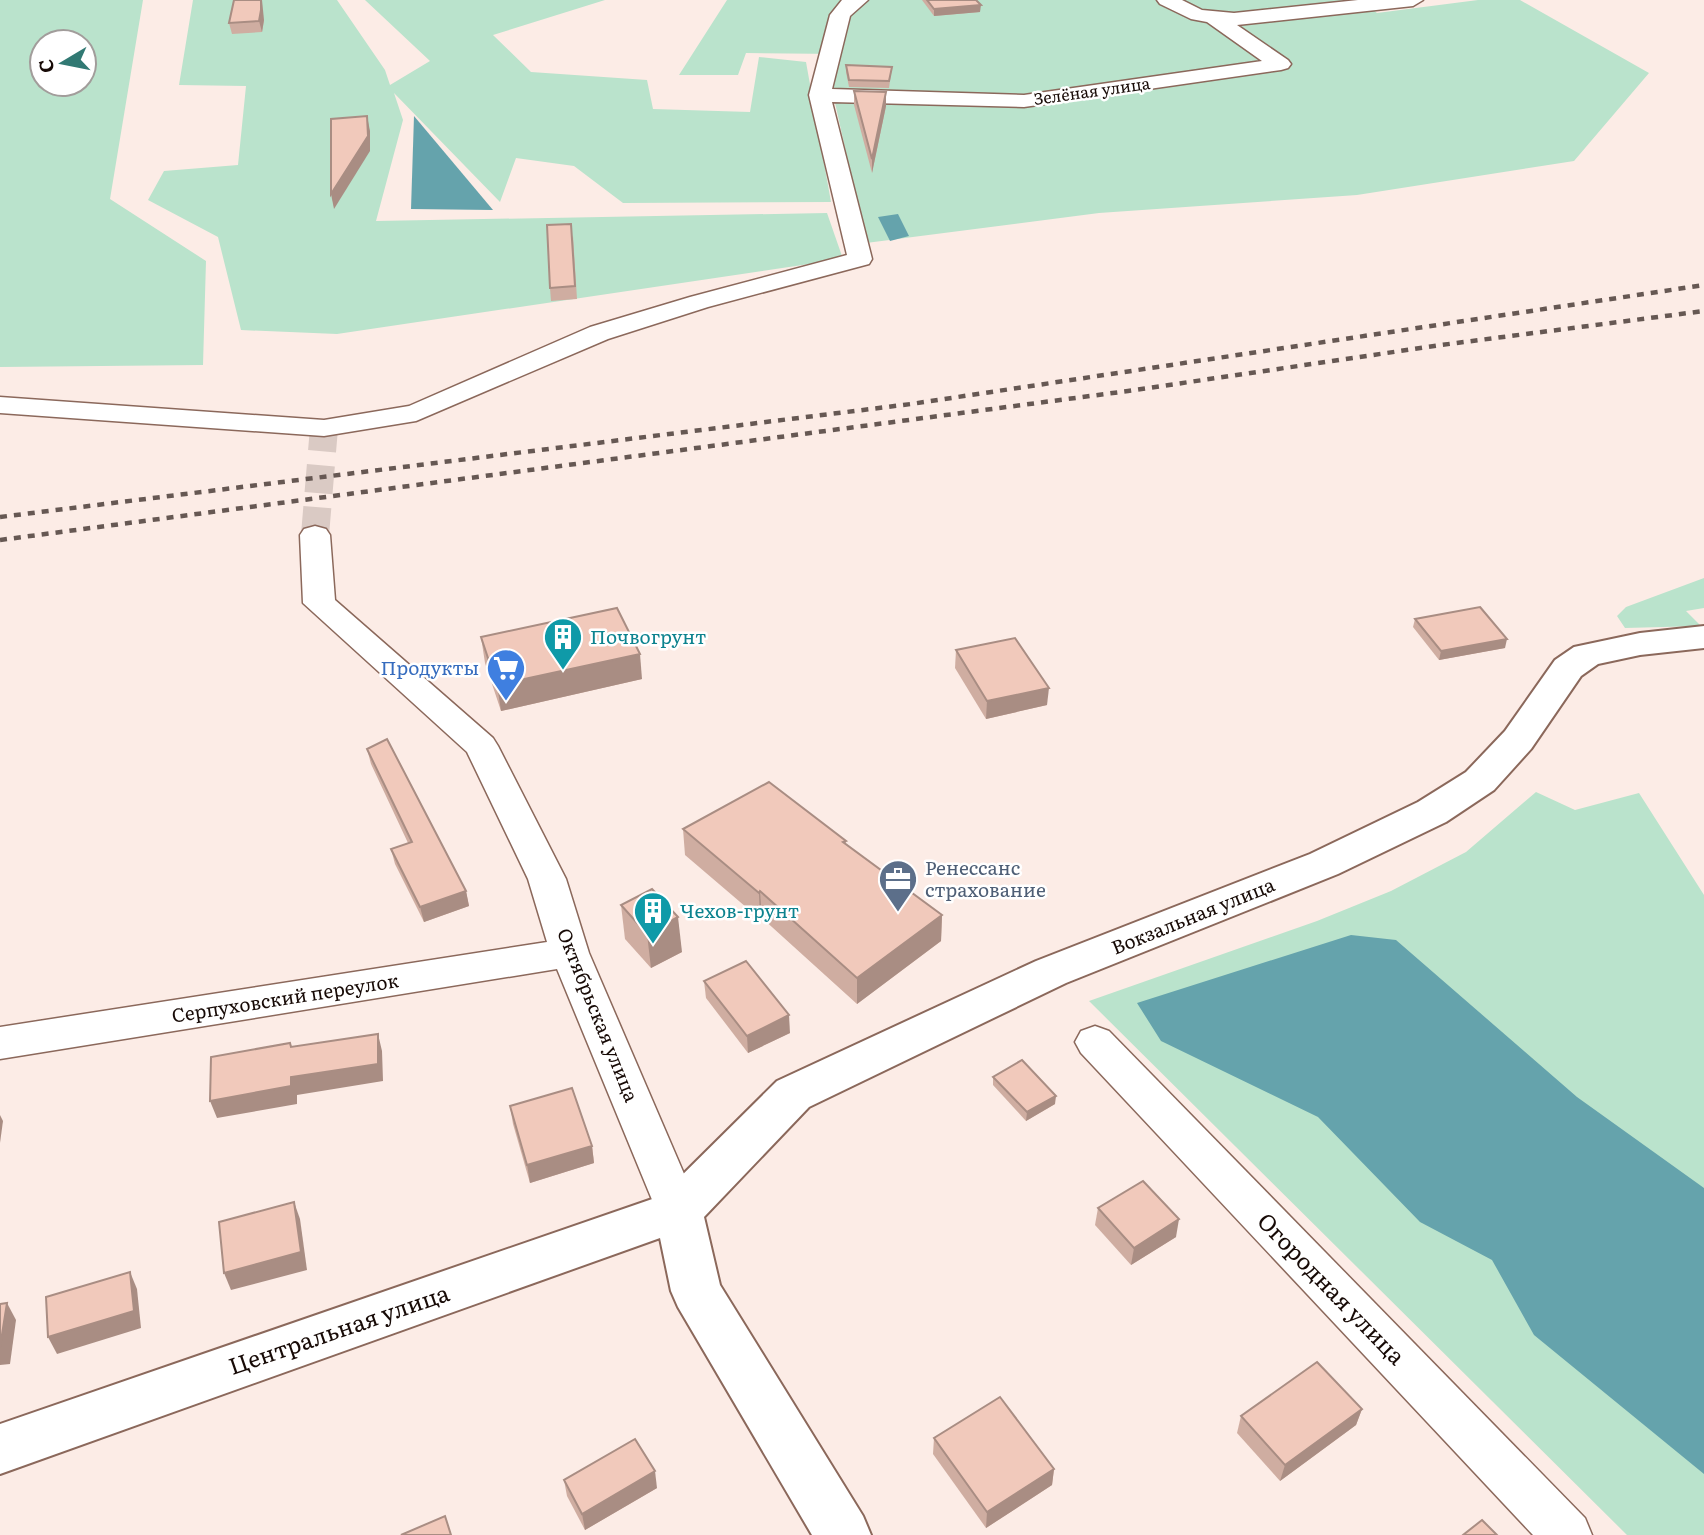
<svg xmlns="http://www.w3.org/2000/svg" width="1704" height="1535" viewBox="0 0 1704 1535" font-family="Literata,serif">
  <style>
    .green { fill: #bae3cc; fill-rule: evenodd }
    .water { fill: #65a3ac }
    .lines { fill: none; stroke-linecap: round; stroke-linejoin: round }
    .minor-tunnel { stroke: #dacac4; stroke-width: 28; stroke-dasharray: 28 14; stroke-linecap: butt }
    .minor-casing { stroke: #8b685b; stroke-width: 3 }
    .tertiary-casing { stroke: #8b685b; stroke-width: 4 }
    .minor { fill: #fff; fill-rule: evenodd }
    .tertiary { fill: #fff; fill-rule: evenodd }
    .rail { stroke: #665853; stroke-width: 4.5; stroke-dasharray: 7 7; stroke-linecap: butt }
    .wall { fill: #cfada1 }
    .shaded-wall { fill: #a98d83 }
    .building { fill: #f1c9bb; stroke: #a98d83; stroke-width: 2 }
    .labels { text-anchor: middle; stroke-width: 5; stroke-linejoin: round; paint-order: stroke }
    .far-street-label { font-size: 16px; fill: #170a06; stroke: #fff }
    .culture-label { font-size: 19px; fill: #0d838f; stroke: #fff; text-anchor: start }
    .shop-label { font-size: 19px; fill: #366cbe; stroke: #fff; text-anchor: end }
    .service-label { font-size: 19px; fill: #4e5e75; stroke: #fff; text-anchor: start }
    .street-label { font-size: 19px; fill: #170a06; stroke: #fff }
    .near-street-label { font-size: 23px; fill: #170a06; stroke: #fff }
  </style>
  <rect width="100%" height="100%" fill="#fcece6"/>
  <g class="green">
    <path d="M0,0H143L110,199L206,261L203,365L0,367ZM42,42H84V84H42Z"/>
    <polygon points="193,0 337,0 385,70 390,85 430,61 365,0 605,0 493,35 531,72 647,80 653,109 750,112 759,57 806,62 831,202 623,203 574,166 516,158 500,202 394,93 403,120 376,221 827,213 843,259 337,334 241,330 218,237 148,200 164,171 238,165 246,86 179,85"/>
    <polygon points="727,0 1360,0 1377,13 1478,0 1520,0 1649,73 1574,161 1357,195 1099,213 866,243 832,89 840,54 746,53 738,75 679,75"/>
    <polygon points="1704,578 1704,608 1686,611 1701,626 1625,628 1617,616 1626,607"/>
    <polygon points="1536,792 1575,810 1639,793 1704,895 1704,1535 1627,1535 1089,1001 1317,921 1391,891 1466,852"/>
  </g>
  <g class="water">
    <polygon points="414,116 493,210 411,209"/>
    <polygon points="898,214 909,236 890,241 878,217"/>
    <polygon points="1351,935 1396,940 1577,1097 1704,1188 1704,1474 1534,1335 1492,1260 1420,1222 1318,1117 1161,1041 1137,1003"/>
  </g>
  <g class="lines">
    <polyline class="minor-tunnel" points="315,535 324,428"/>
    <g class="minor-casing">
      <g id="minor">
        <polygon points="842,0 868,0 850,16 832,89 1024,95 1262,61 1207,22 1191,19 1160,4 1157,0 1182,0 1202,10 1234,13 1358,0 1423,0 1413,6 1237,25 1288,60 1291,64 1288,68 1281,70 1024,107 832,102 872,259 869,264 708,307 608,339 416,421 324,436 0,413 0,397 324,420 409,406 590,327 690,297 847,255 809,95 830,15"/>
        <polygon points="315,526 326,529 330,535 335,600 493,738 498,746 566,879 589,953 700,1211 694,1224 678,1230 662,1224 557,969 0,1059 0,1027 547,942 528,879 467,752 303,603 300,535 304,529"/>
        <polygon points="1095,1026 1109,1031 1585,1518 1592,1535 1533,1535 1081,1053 1075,1042 1081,1031"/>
      </g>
    </g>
    <g class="tertiary-casing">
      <polygon id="tertiary" points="1704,626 1704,648 1640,655 1598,664 1581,676 1531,749 1494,790 1446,822 1338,874 1066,983 809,1107 704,1217 720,1285 863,1516 871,1535 812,1535 678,1307 671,1291 660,1238 0,1474 0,1424 661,1196 777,1081 1036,961 1310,854 1418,802 1466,772 1505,731 1555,660 1574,647 1640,633"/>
    </g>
    <use href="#minor" class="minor"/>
    <use href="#tertiary" class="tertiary"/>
    <g class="rail">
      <polyline points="0,517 911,404 1704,285"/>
      <polyline points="0,540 1128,391 1441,345 1704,311"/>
    </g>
  </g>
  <g class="wall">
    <polygon points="922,0 976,0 980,12 934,16"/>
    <polygon points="264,20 262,32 232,34 229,23"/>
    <polygon points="846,65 892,67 889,88 849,87 846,72"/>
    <polygon points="854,91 886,92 886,106 872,173 854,105"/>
    <polygon points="573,236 577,299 551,301 550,288"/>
    <polygon points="1415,619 1505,648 1439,660 1413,627"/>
    <polygon points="481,637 642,679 501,711 485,663"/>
    <polygon points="956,650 1047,705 986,719 955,668"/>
    <polygon points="367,749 466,891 469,906 424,922 395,864 391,849 408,843 371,764"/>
    <polygon points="683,829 846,841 846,844 942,915 941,941 857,1004 762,918 760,919 685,855"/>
    <polygon points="621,905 682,952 651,968 625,939"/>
    <polygon points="704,981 790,1033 748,1053 706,998"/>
    <polygon points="993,1077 1055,1104 1026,1121 993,1085"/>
    <polygon points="510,1106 592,1146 594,1163 530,1183 513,1124"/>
    <polygon points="1098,1208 1176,1237 1131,1265 1095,1225"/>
    <polygon points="1362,1409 1356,1425 1280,1481 1237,1433 1241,1416"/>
    <polygon points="934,1438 1054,1469 1052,1485 986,1528 933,1454"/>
    <polygon points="564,1480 657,1488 585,1530 567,1496"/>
  </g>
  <g class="shaded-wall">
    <polygon points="261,0 262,0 264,20 262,32 259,21"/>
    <polygon points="981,5 980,12 934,16 934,9"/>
    <polygon points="886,92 886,106 872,173 872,159"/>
    <polygon points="367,116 370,131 370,151 334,209 331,194"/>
    <polygon points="1507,639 1505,648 1439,660 1441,651"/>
    <polygon points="640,654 642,679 501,711 497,685"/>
    <polygon points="1049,688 1047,705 986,719 987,701"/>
    <polygon points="466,891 469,906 424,922 420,907"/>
    <polygon points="760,891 762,918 760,919 759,893"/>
    <polygon points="942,915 941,941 857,1004 857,978"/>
    <polygon points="678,917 682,952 651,968 647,934"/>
    <polygon points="789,1015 790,1033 748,1053 747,1036"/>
    <polygon points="378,1034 382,1051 383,1081 297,1095 297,1104 217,1118 210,1101 291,1077"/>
    <polygon points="1056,1096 1055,1104 1026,1121 1027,1112"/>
    <polygon points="0,1115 3,1121 0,1143"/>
    <polygon points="592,1146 594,1163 530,1183 527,1165"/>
    <polygon points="294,1202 300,1219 307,1270 231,1290 224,1273"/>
    <polygon points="1179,1219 1176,1237 1131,1265 1134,1248"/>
    <polygon points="130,1272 137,1289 141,1328 57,1354 48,1337"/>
    <polygon points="7,1303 16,1320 10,1364 0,1365 0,1347"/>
    <polygon points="1362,1409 1356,1425 1280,1481 1285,1465"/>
    <polygon points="1054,1469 1052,1485 986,1528 987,1512"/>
    <polygon points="655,1471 657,1488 585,1530 582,1514"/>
  </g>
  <g class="building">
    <polygon points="234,0 261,0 261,10 259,21 229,23"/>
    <polygon points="927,0 976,0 981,5 934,9"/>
    <polygon points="846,65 892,67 889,81 849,80"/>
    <polygon points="854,91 886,92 872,159"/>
    <polygon points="367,116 368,136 331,194 331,119"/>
    <polygon points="571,224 575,286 550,288 547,225"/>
    <polygon points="1480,607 1507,639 1441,651 1415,619"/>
    <polygon points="617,608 640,654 497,685 481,637"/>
    <polygon points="1015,638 1049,688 987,701 956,650"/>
    <polygon points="387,739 466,891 420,907 391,849 412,842 367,749"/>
    <polygon points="769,782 846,841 843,842 942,915 857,978 760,891 759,893 683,829"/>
    <polygon points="652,889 678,917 647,934 621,905"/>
    <polygon points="746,961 789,1015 747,1036 704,981"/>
    <polygon points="378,1034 378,1064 291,1077 291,1086 210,1101 211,1057 290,1043 291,1047"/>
    <polygon points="1022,1060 1056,1096 1027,1112 993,1077"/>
    <polygon points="572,1088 592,1146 527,1165 510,1106"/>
    <polygon points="1143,1181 1179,1219 1134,1248 1098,1208"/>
    <polygon points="294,1202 301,1252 224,1273 219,1222"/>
    <polygon points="130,1272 134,1311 48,1337 46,1297"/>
    <polygon points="7,1303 0,1347 0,1304"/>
    <polygon points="1317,1362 1362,1409 1285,1465 1241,1416"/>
    <polygon points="1000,1397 1054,1469 987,1512 934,1438"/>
    <polygon points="635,1439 655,1471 582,1514 564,1480"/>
    <polygon points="445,1516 451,1535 401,1535"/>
    <polygon points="1482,1520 1497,1535 1463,1535"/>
  </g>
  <defs>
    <g id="building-pin" transform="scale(2.0125)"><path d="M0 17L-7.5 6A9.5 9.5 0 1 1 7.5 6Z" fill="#0f9aa8" stroke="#fff"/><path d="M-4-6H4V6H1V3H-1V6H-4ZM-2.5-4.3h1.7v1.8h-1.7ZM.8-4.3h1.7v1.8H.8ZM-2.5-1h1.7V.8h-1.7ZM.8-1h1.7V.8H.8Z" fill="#fff"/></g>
    <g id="supermarket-pin" transform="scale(2.0125)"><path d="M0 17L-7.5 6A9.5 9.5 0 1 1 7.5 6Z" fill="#3f7fe0" stroke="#fff"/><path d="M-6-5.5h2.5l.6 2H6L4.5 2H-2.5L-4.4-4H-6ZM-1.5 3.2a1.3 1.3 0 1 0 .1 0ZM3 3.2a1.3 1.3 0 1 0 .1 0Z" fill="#fff"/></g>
    <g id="office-pin" transform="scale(2.0125)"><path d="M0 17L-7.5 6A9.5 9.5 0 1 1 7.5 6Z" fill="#5c6f8a" stroke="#fff"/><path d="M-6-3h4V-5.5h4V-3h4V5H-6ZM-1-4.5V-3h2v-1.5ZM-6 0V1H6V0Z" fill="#fff"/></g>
  </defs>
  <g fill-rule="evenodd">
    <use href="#building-pin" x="563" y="637"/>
    <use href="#supermarket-pin" x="506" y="668"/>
    <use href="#office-pin" x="898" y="879"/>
    <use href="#building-pin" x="653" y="911"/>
  </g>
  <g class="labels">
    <g class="far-street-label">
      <text transform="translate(1092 91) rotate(-8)" y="6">Зелёная улица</text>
    </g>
    <g class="culture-label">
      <text x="590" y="644">Почвогрунт</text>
      <text x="680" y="918">Чехов-грунт</text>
    </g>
    <g class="shop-label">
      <text x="479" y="675">Продукты</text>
    </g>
    <g class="service-label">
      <text x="925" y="875">Ренессанс<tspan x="925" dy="22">страхование</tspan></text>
    </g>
    <g class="street-label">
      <text transform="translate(1193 916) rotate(-22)" y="7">Вокзальная улица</text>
      <text transform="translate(285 998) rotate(-9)" y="7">Серпуховский переулок</text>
      <text transform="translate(598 1015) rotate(68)" y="7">Октябрьская улица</text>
    </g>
    <g class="near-street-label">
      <text transform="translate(1331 1289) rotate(46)" y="8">Огородная улица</text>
      <text transform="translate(339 1330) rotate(-19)" y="8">Центральная улица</text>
    </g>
  </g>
  <g transform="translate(63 63) rotate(260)"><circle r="33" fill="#ffffff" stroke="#a29d9b" stroke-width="2"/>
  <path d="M0-5L12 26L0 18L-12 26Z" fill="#317973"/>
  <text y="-10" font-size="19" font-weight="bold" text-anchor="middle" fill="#170a06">С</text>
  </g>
</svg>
